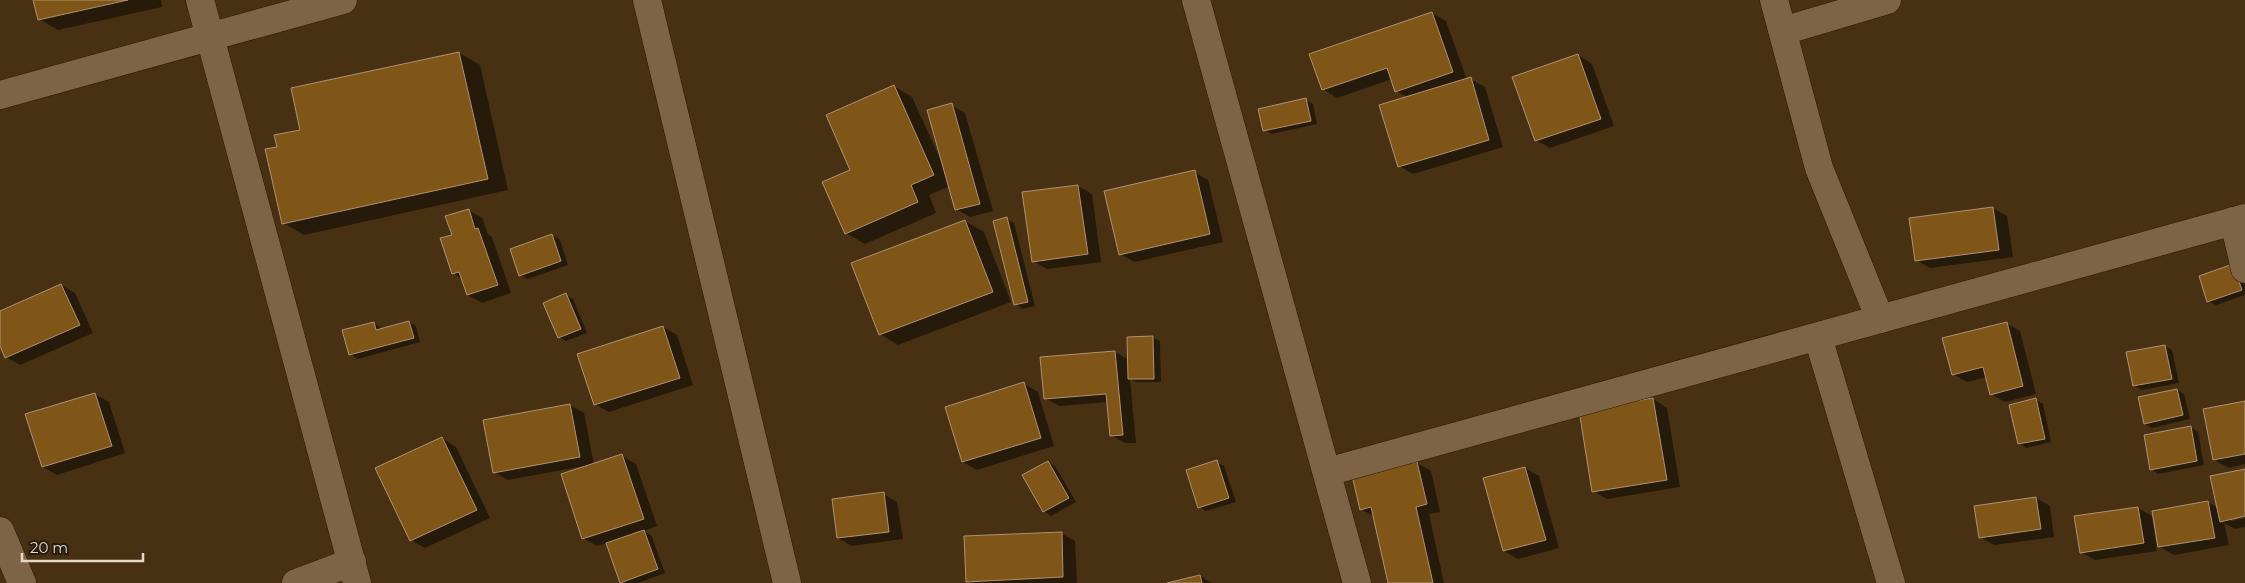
<svg xmlns="http://www.w3.org/2000/svg" width="2245" height="583" viewBox="0 0 2245 583" font-family="Montserrat,sans-serif">
  <style>
    .shadow { fill: #0007 }
    .building { fill: #805518; stroke: #ae9273 }
    .lines { fill: none; stroke-linecap: round; stroke-linejoin: round }
    .minor-casing { stroke: #2e1800; stroke-width: 29 }
    .minor { stroke: #7e6446; stroke-width: 28 }
  </style>
  <rect width="100%" height="100%" fill="#483113"/>
  <g class="shadow">
    <polygon points="35,0 161,0 162,7 58,30 39,19"/>
    <polygon points="1432,13 1446,21 1467,80 1471,79 1485,87 1503,147 1413,174 1399,166 1407,97 1396,91 1392,79 1337,98 1323,89"/>
    <polygon points="459,53 480,65 508,190 304,235 283,223 278,148 301,130"/>
    <polygon points="1578,55 1592,64 1614,126 1550,148 1536,140"/>
    <polygon points="894,86 912,97 942,163 951,105 965,113 993,211 970,217 956,209 950,186 929,195 936,213 865,244 846,233 852,171"/>
    <polygon points="1306,100 1313,104 1317,124 1272,134 1265,130"/>
    <polygon points="1194,172 1208,180 1223,242 1134,262 1120,254"/>
    <polygon points="1078,186 1092,194 1101,262 1047,269 1033,261"/>
    <polygon points="1993,208 2007,216 2013,257 1930,268 1916,260"/>
    <polygon points="468,210 482,218 488,234 492,237 511,293 482,303 468,295 462,279 453,273 454,235"/>
    <polygon points="1007,219 1014,223 1035,306 1023,309 1015,304"/>
    <polygon points="965,221 984,232 1011,302 898,345 880,334"/>
    <polygon points="552,235 560,240 568,265 528,279 520,275"/>
    <polygon points="2240,270 2245,283 2245,295 2216,305 2208,301"/>
    <polygon points="61,285 75,293 93,333 20,365 6,357 0,343 0,312"/>
    <polygon points="566,295 573,299 587,333 566,341 559,337"/>
    <polygon points="409,322 416,326 420,342 358,359 350,354 374,323 382,329"/>
    <polygon points="2006,323 2020,331 2036,394 2005,402 1991,394 1987,377 1967,382 1953,374"/>
    <polygon points="663,327 677,335 693,385 609,412 595,404"/>
    <polygon points="1152,337 1160,341 1161,382 1137,382 1130,379 1136,443 1125,443 1111,435 1108,402 1059,406 1045,398 1115,352 1129,360"/>
    <polygon points="2165,346 2172,350 2179,383 2142,390 2134,386"/>
    <polygon points="1024,384 1038,392 1054,446 977,470 963,462"/>
    <polygon points="2177,390 2184,394 2190,419 2152,428 2145,424"/>
    <polygon points="95,394 109,402 125,453 57,475 43,467"/>
    <polygon points="1653,399 1667,408 1680,487 1607,499 1593,491"/>
    <polygon points="2036,400 2043,404 2051,442 2026,448 2019,443"/>
    <polygon points="2245,402 2245,464 2229,468 2215,460"/>
    <polygon points="570,405 584,413 594,465 622,456 636,464 657,526 643,531 651,535 665,573 638,583 623,583 607,543 597,546 583,538 584,466 508,480 494,472"/>
    <polygon points="2191,427 2198,432 2204,465 2158,474 2151,469"/>
    <polygon points="442,438 456,447 490,518 425,548 411,540"/>
    <polygon points="1048,462 1055,466 1076,502 1051,516 1044,511 1023,475"/>
    <polygon points="1216,462 1224,466 1236,502 1206,511 1199,507"/>
    <polygon points="1417,463 1431,471 1440,512 1429,514 1444,583 1389,583 1375,517 1361,509"/>
    <polygon points="1525,468 1539,476 1559,548 1518,559 1504,551"/>
    <polygon points="2245,470 2245,515 2231,518 2231,521 2245,518 2245,527 2235,529 2224,523 2229,545 2174,555 2160,547 2208,502 2218,508"/>
    <polygon points="883,494 897,502 903,539 852,546 838,538"/>
    <polygon points="2036,498 2050,506 2054,537 1994,545 1980,537"/>
    <polygon points="2138,508 2152,516 2157,551 2095,560 2081,552"/>
    <polygon points="1061,533 1075,541 1077,583 971,583 967,581"/>
    <polygon points="1200,576 1212,583 1171,583"/>
  </g>
  <g class="building">
    <polygon points="33,0 128,0 38,20"/>
    <polygon points="1432,12 1453,72 1395,92 1387,68 1322,90 1309,54"/>
    <polygon points="459,52 488,179 282,224 265,149 277,147 274,135 300,130 291,88"/>
    <polygon points="1578,54 1601,119 1535,141 1512,77"/>
    <polygon points="1471,77 1489,140 1398,167 1379,105"/>
    <polygon points="894,85 934,175 911,185 918,202 845,234 822,182 850,170 826,115"/>
    <polygon points="1306,98 1311,121 1263,131 1258,109"/>
    <polygon points="952,103 980,204 955,210 927,110"/>
    <polygon points="1195,170 1210,234 1119,255 1104,191"/>
    <polygon points="1078,185 1088,254 1032,262 1022,192"/>
    <polygon points="1993,207 1999,250 1915,261 1909,218"/>
    <polygon points="469,209 475,229 478,228 498,285 467,295 459,272 452,274 440,238 452,235 445,216"/>
    <polygon points="1007,217 1028,302 1014,305 993,221"/>
    <polygon points="965,220 993,292 879,335 851,263"/>
    <polygon points="552,234 561,261 519,276 510,249"/>
    <polygon points="2233,264 2242,290 2207,302 2199,276"/>
    <polygon points="61,284 80,325 5,358 0,346 0,311"/>
    <polygon points="566,293 581,329 558,338 543,303"/>
    <polygon points="409,321 414,338 349,355 342,330 374,322 376,330"/>
    <polygon points="2007,322 2023,386 1990,395 1983,367 1952,375 1942,338"/>
    <polygon points="663,326 680,378 594,405 577,354"/>
    <polygon points="1153,336 1154,379 1128,379 1127,337"/>
    <polygon points="2165,345 2172,379 2133,386 2126,352"/>
    <polygon points="1115,351 1123,435 1110,436 1106,394 1044,399 1040,357"/>
    <polygon points="1024,382 1041,438 962,462 945,407"/>
    <polygon points="2177,389 2183,415 2144,424 2138,397"/>
    <polygon points="95,393 112,446 42,467 25,414"/>
    <polygon points="1653,398 1667,480 1592,492 1579,410"/>
    <polygon points="2036,398 2045,439 2018,444 2009,405"/>
    <polygon points="2245,401 2245,454 2213,460 2203,409"/>
    <polygon points="570,404 580,457 493,473 483,420"/>
    <polygon points="2191,426 2197,461 2150,470 2144,435"/>
    <polygon points="442,437 477,510 410,541 375,468"/>
    <polygon points="622,454 644,519 582,539 561,474"/>
    <polygon points="1217,460 1229,498 1198,508 1186,470"/>
    <polygon points="1048,461 1069,498 1043,512 1022,475"/>
    <polygon points="1417,462 1427,504 1416,507 1433,583 1388,583 1371,507 1360,510 1352,475"/>
    <polygon points="1525,467 1546,540 1503,551 1483,478"/>
    <polygon points="2245,469 2245,516 2220,522 2210,476"/>
    <polygon points="884,492 889,532 837,538 832,499"/>
    <polygon points="2036,497 2041,529 1979,538 1974,506"/>
    <polygon points="2208,501 2215,538 2158,547 2152,511"/>
    <polygon points="2138,507 2144,543 2080,553 2074,516"/>
    <polygon points="644,530 658,569 620,583 606,543"/>
    <polygon points="1062,532 1063,577 966,582 964,536"/>
    <polygon points="1200,575 1202,583 1167,583"/>
  </g>
  <g class="lines">
    <g class="minor-casing">
      <g id="minor">
        <polyline points="200,0 357,583"/>
        <polyline points="647,0 787,583"/>
        <polyline points="1196,0 1357,583"/>
        <polyline points="1774,0 1819,168 1880,319"/>
        <polyline points="1783,31 1887,0"/>
        <polyline points="0,95 343,0"/>
        <polyline points="2234,221 2245,269"/>
        <polyline points="1818,337 1891,583"/>
        <polyline points="1327,472 2245,218"/>
        <polyline points="0,531 22,583"/>
        <polyline points="296,583 352,562"/>
      </g>
    </g>
    <use href="#minor" class="minor"/>
  </g>
  <path d="M22 553v8h121v-8" fill="none" stroke="#e6d8c7" stroke-width="2.5"/>
  <text x="30" y="553" font-size="15" fill="#e6d8c7" stroke="#261b0f" stroke-width="4" paint-order="stroke">20 m</text>
</svg>
